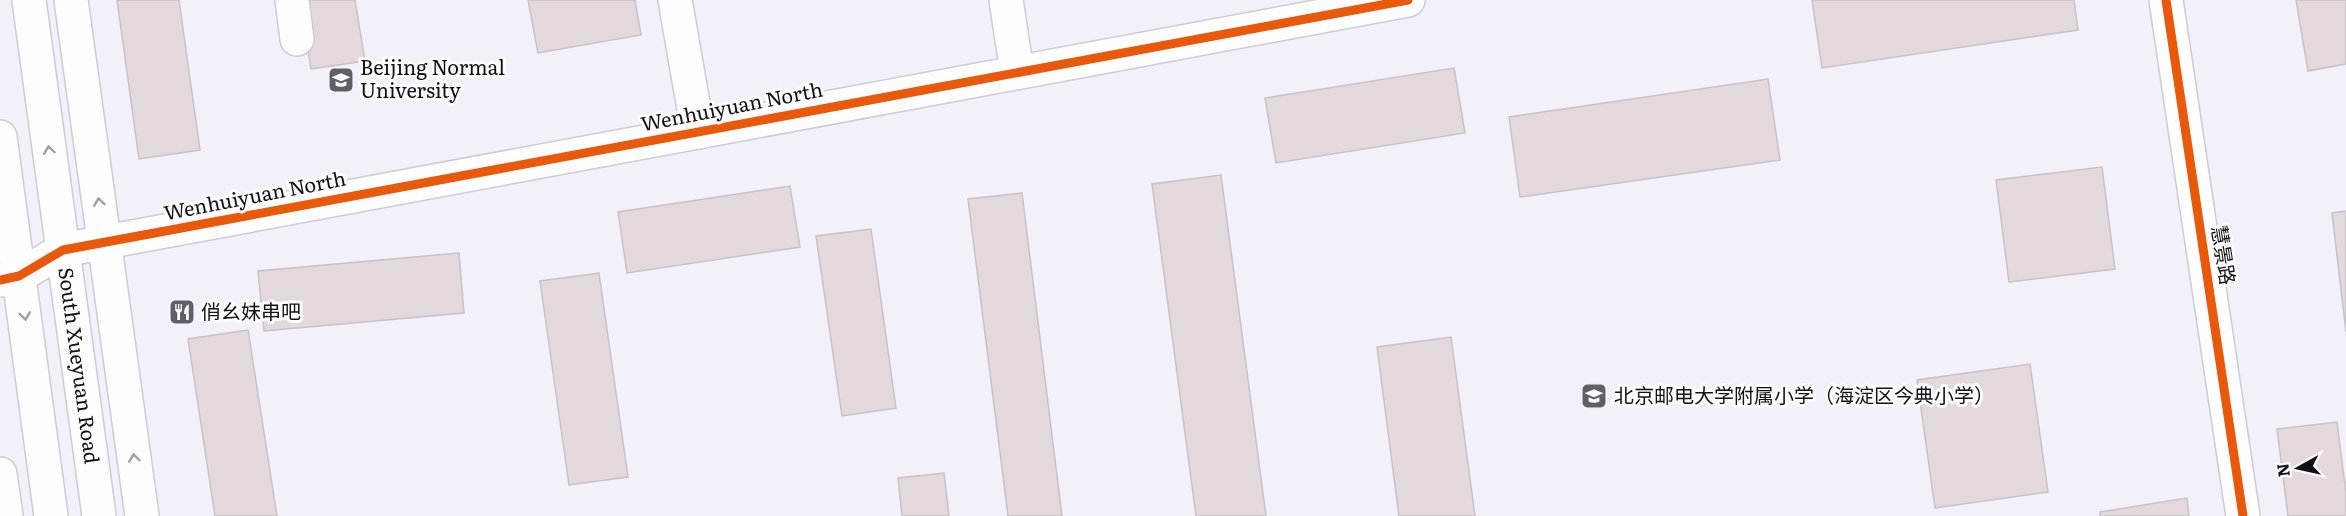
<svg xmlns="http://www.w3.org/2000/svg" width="2346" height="516" viewBox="0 0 2346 516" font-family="Literata,'Noto Sans SC',serif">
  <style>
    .building { fill: #e3d9dc; stroke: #c7c2c5; stroke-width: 1.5 }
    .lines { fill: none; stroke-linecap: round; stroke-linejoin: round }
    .minor-casing { stroke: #cdcbd3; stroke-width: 36 }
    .major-casing { stroke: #cdcbd3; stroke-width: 36 }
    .minor { stroke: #fdfdfe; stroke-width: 33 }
    .major { stroke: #fdfdfe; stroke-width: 33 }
    .cycleway-casing { stroke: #fcfcfc; stroke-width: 13 }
    .cycleway { stroke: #e8590c; stroke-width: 9 }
    .oneway { stroke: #9f9ea2 }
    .labels { text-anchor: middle; stroke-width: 6; stroke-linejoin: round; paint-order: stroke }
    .poi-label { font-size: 20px; fill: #121017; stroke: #fcfcfc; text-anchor: start }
    .street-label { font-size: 20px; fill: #121017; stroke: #fcfcfc }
  </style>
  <rect width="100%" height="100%" fill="#f2f0f9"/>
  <g class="building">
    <polygon points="117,0 179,0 200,150 139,159"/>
    <polygon points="300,0 355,0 365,61 311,69"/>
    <polygon points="528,0 635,0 641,35 538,53"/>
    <polygon points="1812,0 2074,0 2078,30 1822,68"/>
    <polygon points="2296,0 2346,0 2346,64 2308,71"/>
    <polygon points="1454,68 1465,133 1276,163 1265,98"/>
    <polygon points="1768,79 1780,160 1520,197 1509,117"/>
    <polygon points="2102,167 2115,269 2009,282 1996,180"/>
    <polygon points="1221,175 1266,516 1196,516 1152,184"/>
    <polygon points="790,186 800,247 627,273 618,212"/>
    <polygon points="1022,193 1062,516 1008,516 968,199"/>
    <polygon points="2346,211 2346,332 2332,213"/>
    <polygon points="871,229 896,408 842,416 816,236"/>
    <polygon points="459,253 464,313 264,331 258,271"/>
    <polygon points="599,273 628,477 569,485 540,281"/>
    <polygon points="248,330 277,516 215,516 188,339"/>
    <polygon points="1451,337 1475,516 1399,516 1377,347"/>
    <polygon points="2030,364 2048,492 1935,508 1917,380"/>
    <polygon points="2337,422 2346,493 2346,516 2288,516 2277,429"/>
    <polygon points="944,473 949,516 902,516 898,478"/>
    <polygon points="2187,498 2189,516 2100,516 2100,512"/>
  </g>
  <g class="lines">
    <g class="minor-casing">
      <g id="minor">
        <polyline points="71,0 142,516"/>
        <polyline points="292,0 297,39"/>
        <polyline points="675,0 698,132"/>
        <polyline points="1006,0 1017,72"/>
        <polyline points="2166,0 2243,516"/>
        <polyline points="0,280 19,276 63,250 1408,0"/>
        <polyline points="0,474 6,516"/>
      </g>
    </g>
    <g class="major-casing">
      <g id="major">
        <path id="s1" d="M29,0L99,516"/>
        <polyline points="0,137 51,516"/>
      </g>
    </g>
    <use href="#minor" class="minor"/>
    <use href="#major" class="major"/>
    <g class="cycleway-casing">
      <g id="cycleway">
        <polyline points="2166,0 2243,516"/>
        <polyline points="0,280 19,276 63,250 1408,0"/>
      </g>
    </g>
    <use href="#cycleway" class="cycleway"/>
  </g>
  <defs><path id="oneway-chevron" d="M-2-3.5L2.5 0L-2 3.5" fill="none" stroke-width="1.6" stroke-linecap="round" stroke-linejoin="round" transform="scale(1.5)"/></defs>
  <g class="oneway">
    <use href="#oneway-chevron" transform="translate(49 150) rotate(-98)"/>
    <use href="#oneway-chevron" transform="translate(99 202) rotate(-98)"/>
    <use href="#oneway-chevron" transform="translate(25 316) rotate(82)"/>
    <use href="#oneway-chevron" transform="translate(134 458) rotate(-98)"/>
  </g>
  <defs>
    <g id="university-square" transform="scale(1.35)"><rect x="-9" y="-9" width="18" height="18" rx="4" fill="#605e66" stroke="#fcfcfc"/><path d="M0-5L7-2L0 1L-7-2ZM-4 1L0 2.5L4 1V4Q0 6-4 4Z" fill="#fff"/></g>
    <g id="restaurant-square" transform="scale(1.35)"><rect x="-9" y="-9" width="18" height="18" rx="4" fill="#605e66" stroke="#fcfcfc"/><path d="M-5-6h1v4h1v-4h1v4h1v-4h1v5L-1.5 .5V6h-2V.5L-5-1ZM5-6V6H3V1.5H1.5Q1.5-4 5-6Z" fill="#fff"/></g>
    <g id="school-square" transform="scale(1.35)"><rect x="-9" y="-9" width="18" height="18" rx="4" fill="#605e66" stroke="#fcfcfc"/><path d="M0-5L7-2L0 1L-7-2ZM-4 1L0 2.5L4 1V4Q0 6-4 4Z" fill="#fff"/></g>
  </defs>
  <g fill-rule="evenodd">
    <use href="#university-square" x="341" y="80"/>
    <use href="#restaurant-square" x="182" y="312"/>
    <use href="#school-square" x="1594" y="396"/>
  </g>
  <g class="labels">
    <g class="poi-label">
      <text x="360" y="75">Beijing Normal<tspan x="360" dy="23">University</tspan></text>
      <text x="201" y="319">俏幺妹串吧</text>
      <text x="1614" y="403">北京邮电大学附属小学（海淀区今典小学）</text>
    </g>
    <g class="street-label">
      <text transform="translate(732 107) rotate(-11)" y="7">Wenhuiyuan North</text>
      <text transform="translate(255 196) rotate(-11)" y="7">Wenhuiyuan North</text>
      <text transform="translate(2223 255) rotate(81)" y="7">慧景路</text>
      <text dy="7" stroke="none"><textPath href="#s1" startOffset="369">South Xueyuan Road</textPath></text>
    </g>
  </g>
  <g transform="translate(2298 468) rotate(262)" stroke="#fcfcfc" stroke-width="4.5" paint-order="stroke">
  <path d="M0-4.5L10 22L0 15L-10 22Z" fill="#121017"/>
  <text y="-9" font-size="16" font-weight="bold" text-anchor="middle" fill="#121017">N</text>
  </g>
</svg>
